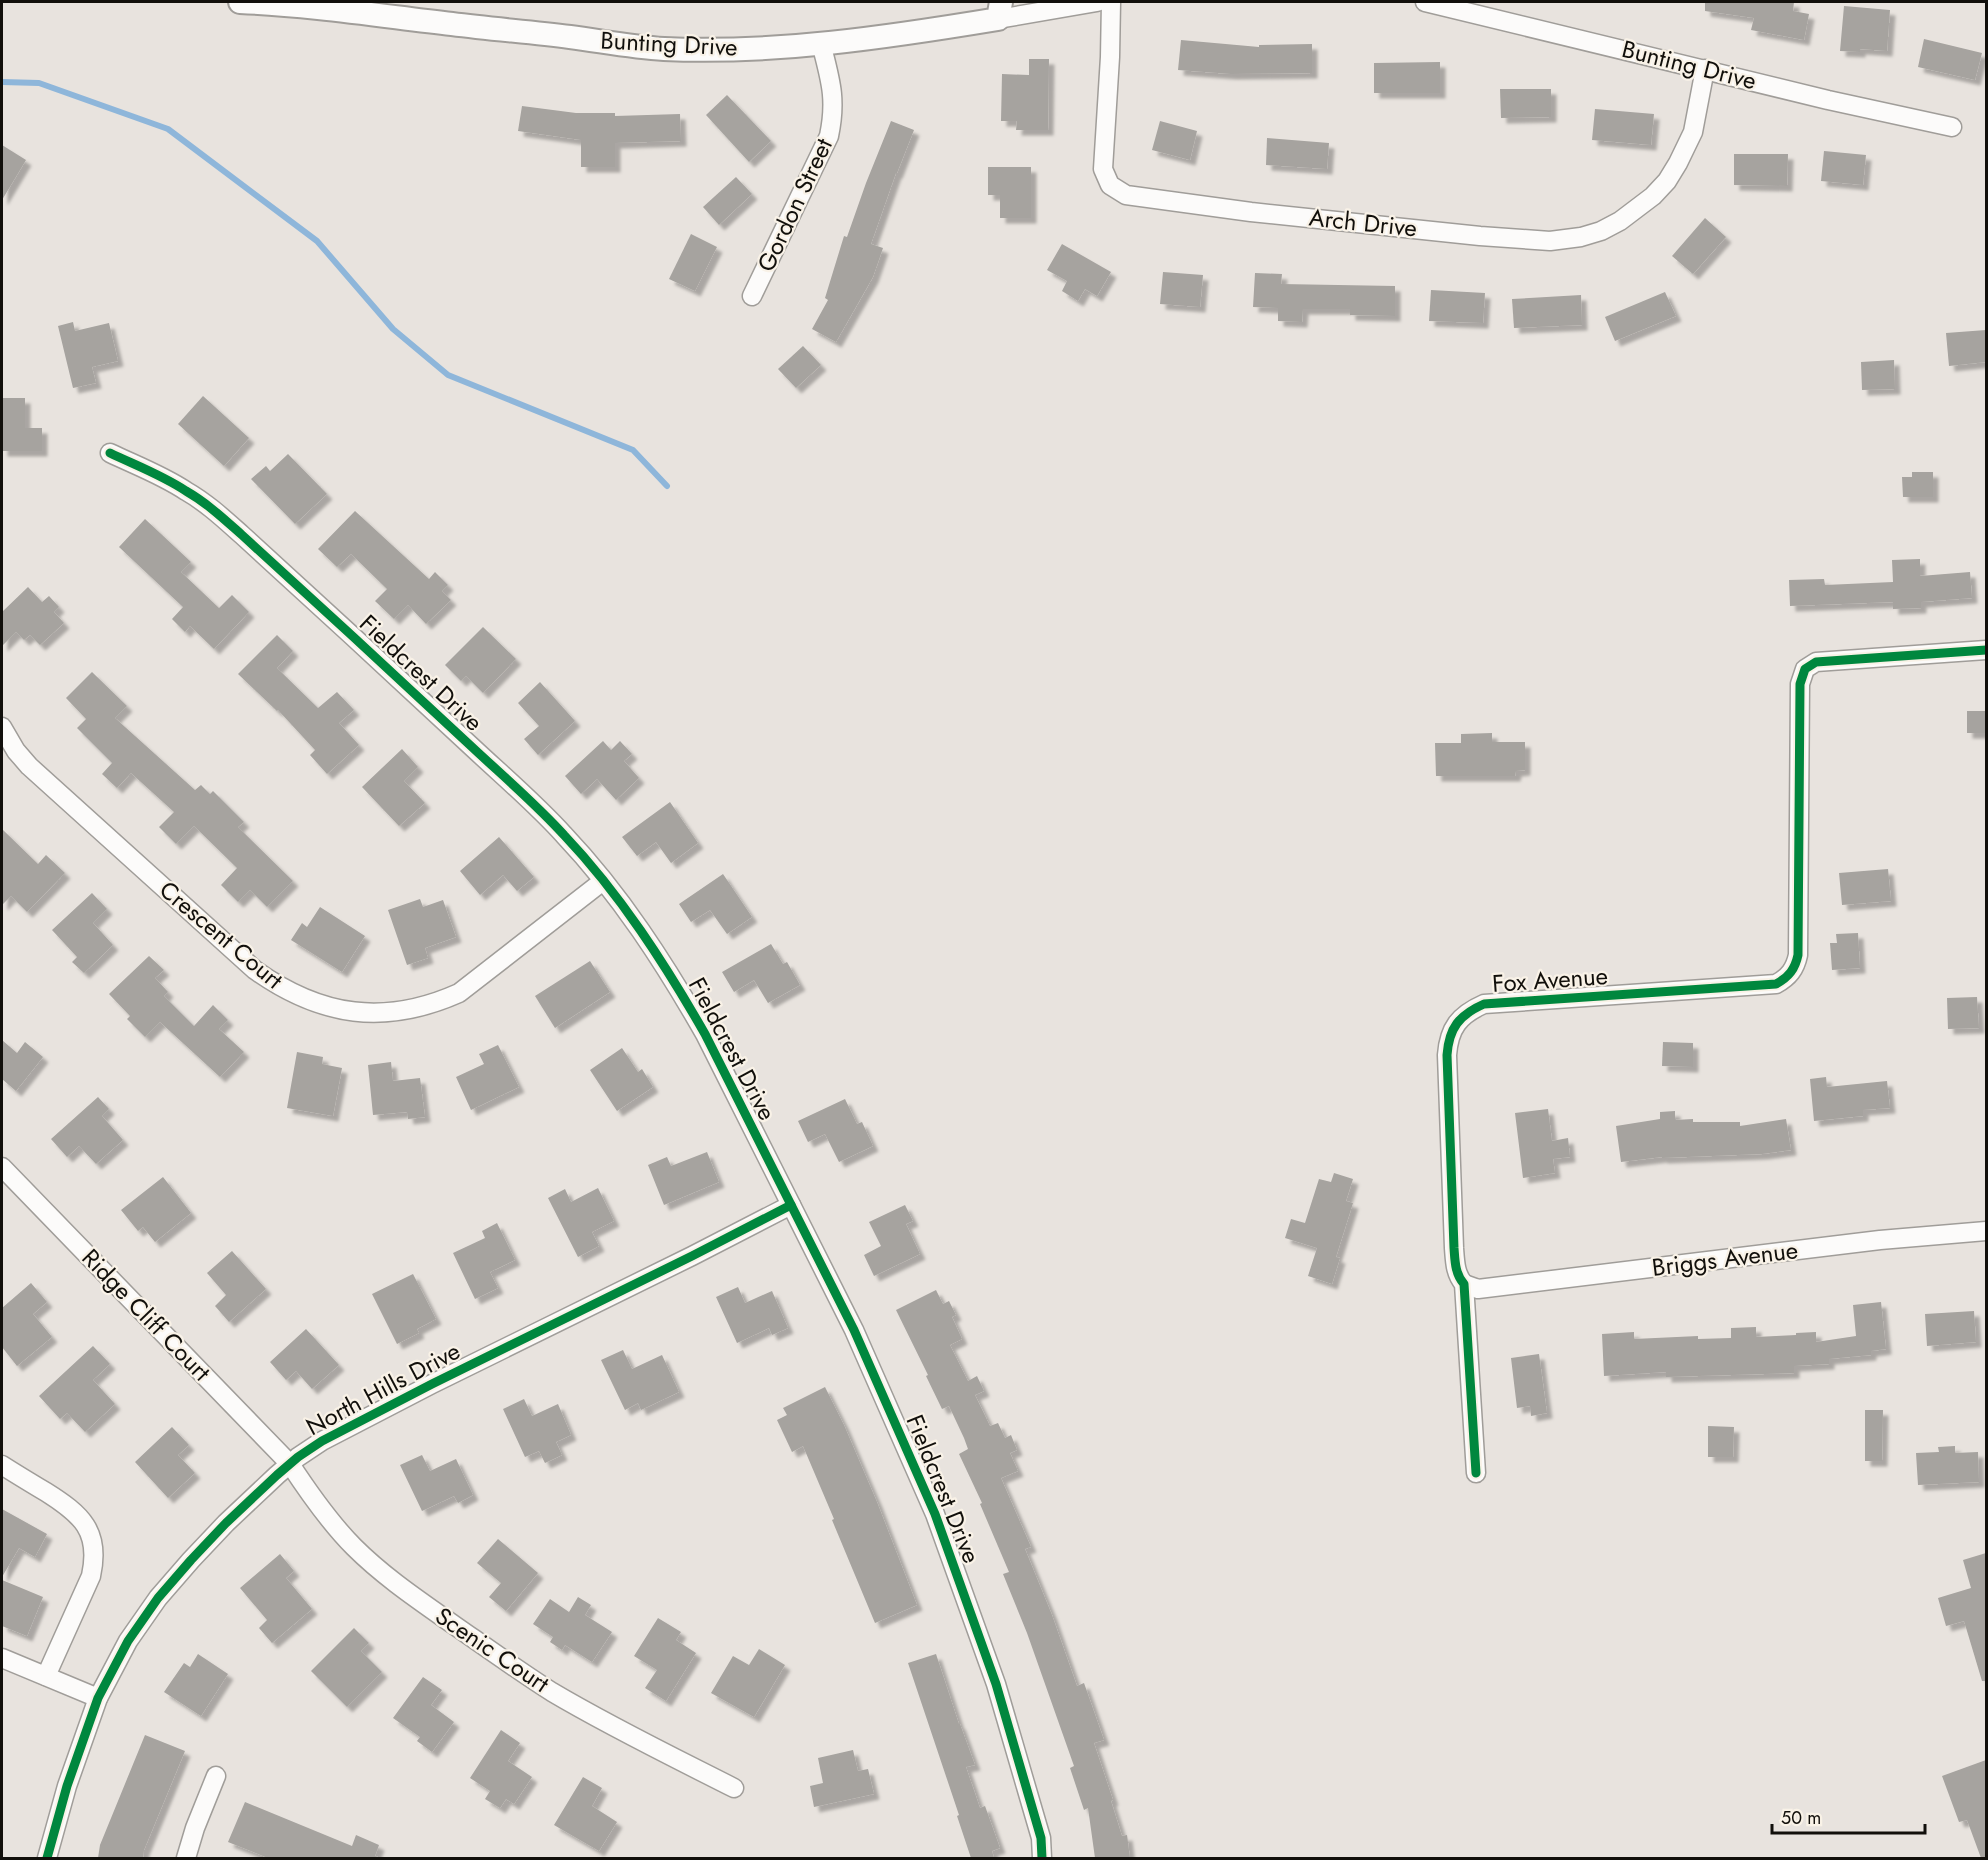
<svg xmlns="http://www.w3.org/2000/svg" width="1988" height="1860" viewBox="0 0 1988 1860" font-family="Jost,sans-serif">
  <style>
    .lines { fill: none; stroke-linecap: round; stroke-linejoin: round }
    .stream { stroke: #8eb6da; stroke-width: 6 }
    .building { fill: #a6a39f; filter: url(#shadow) }
    .minor-casing { stroke: #a09d99; stroke-width: 21 }
    .tertiary-casing { stroke: #a09d99; stroke-width: 26 }
    .minor { stroke: #fcfbfa; stroke-width: 18 }
    .tertiary { stroke: #fcfbfa; stroke-width: 22 }
    .cycleway-casing { stroke: #f9f2e7; stroke-width: 13 }
    .cycleway { stroke: #00873e; stroke-width: 9 }
    .labels { text-anchor: middle; stroke-width: 4.5; stroke-linejoin: round; paint-order: stroke }
    .street-label { font-size: 24px; fill: #110f0b; stroke: #f9f2e7 }
  </style>
  <defs>
    <filter id="shadow"><feDropShadow dx="5.5" dy="5.5" stdDeviation="1.5" flood-color="#0004"/></filter>
  </defs>
  <rect width="100%" height="100%" fill="#e8e3de"/>
  <g class="lines">
    <polyline class="stream" points="2,82 39,83 168,129 317,241 393,329 448,375 633,450 667,486"/>
  </g>
  <g class="building">
    <polygon points="1705,2 1794,2 1793,11 1809,14 1804,40 1751,30 1754,18 1705,11"/>
    <polygon points="1844,6 1890,10 1887,51 1860,49 1860,52 1840,51"/>
    <polygon points="1924,39 1982,53 1975,80 1918,67"/>
    <polygon points="1181,40 1259,47 1259,45 1312,44 1312,73 1231,74 1178,70"/>
    <polygon points="1029,59 1049,59 1048,130 1016,130 1017,121 1001,121 1002,74 1029,75"/>
    <polygon points="1440,62 1440,93 1374,93 1374,63"/>
    <polygon points="1500,89 1551,89 1551,117 1501,118"/>
    <polygon points="727,95 771,141 749,162 706,115"/>
    <polygon points="522,106 576,113 615,113 615,116 680,114 681,141 615,143 615,167 581,167 581,140 518,131"/>
    <polygon points="1595,109 1654,114 1651,145 1592,140"/>
    <polygon points="891,121 914,130 897,173 896,173 871,244 883,248 873,277 836,342 812,329 828,300 825,298 844,236 847,237 866,183"/>
    <polygon points="1160,121 1197,131 1190,160 1152,150"/>
    <polygon points="1267,138 1329,143 1327,169 1266,165"/>
    <polygon points="2,145 26,160 2,200"/>
    <polygon points="1824,151 1866,155 1863,185 1821,181"/>
    <polygon points="1734,154 1788,154 1787,186 1734,185"/>
    <polygon points="988,167 1031,167 1031,218 1000,218 1000,195 988,195"/>
    <polygon points="736,177 752,194 719,225 703,207"/>
    <polygon points="1705,218 1726,237 1693,274 1672,256"/>
    <polygon points="691,234 717,247 695,291 669,279"/>
    <polygon points="1062,244 1111,272 1097,296 1085,289 1078,301 1062,291 1067,281 1047,270"/>
    <polygon points="1163,272 1203,275 1200,307 1160,304"/>
    <polygon points="1255,273 1282,274 1281,284 1395,286 1395,316 1350,315 1350,309 1303,309 1302,322 1278,321 1278,308 1253,307"/>
    <polygon points="1431,290 1485,293 1483,323 1429,321"/>
    <polygon points="1665,292 1676,316 1615,341 1605,317"/>
    <polygon points="1581,295 1582,325 1514,328 1512,299"/>
    <polygon points="73,322 75,331 109,323 118,361 92,367 96,383 73,388 58,326"/>
    <polygon points="1986,330 1986,362 1949,366 1946,333"/>
    <polygon points="803,346 821,365 796,388 778,369"/>
    <polygon points="1894,360 1895,389 1862,390 1861,362"/>
    <polygon points="203,396 249,438 224,466 178,424"/>
    <polygon points="2,398 25,398 25,428 42,428 42,451 2,451"/>
    <polygon points="288,454 327,494 295,524 251,479 266,466 270,471"/>
    <polygon points="1912,472 1933,472 1933,497 1903,497 1902,477 1912,477"/>
    <polygon points="355,511 429,579 435,572 448,585 442,591 451,600 426,624 408,605 394,619 375,601 387,589 351,554 337,567 318,549"/>
    <polygon points="145,519 191,562 181,572 219,608 232,595 249,612 214,649 190,626 185,632 172,619 183,607 119,547"/>
    <polygon points="1920,559 1920,576 1970,572 1972,598 1921,602 1921,608 1893,609 1893,602 1790,606 1789,580 1824,579 1825,585 1893,582 1892,560"/>
    <polygon points="28,587 42,602 49,596 59,607 54,612 64,623 40,645 30,635 24,640 16,632 2,646 2,612"/>
    <polygon points="483,627 516,659 483,693 466,676 461,681 445,665"/>
    <polygon points="277,635 293,651 277,668 318,708 337,692 354,710 339,723 359,745 327,774 310,755 315,750 278,710 277,711 238,674"/>
    <polygon points="92,672 127,706 115,718 195,790 201,785 210,794 213,791 244,822 238,827 293,881 267,907 250,890 238,902 221,885 237,868 194,826 176,844 159,827 174,812 131,773 117,788 102,774 112,763 77,728 86,719 66,698"/>
    <polygon points="540,682 575,721 538,755 524,739 539,726 518,703"/>
    <rect x="1967" y="711" width="19" height="22"/>
    <polygon points="1492,733 1492,742 1525,742 1525,770 1516,771 1515,776 1436,776 1435,743 1461,743 1461,734"/>
    <polygon points="603,741 611,750 620,741 632,754 624,761 639,778 616,800 597,779 581,794 565,776"/>
    <polygon points="402,749 418,767 404,781 425,803 399,826 362,787"/>
    <polygon points="670,802 698,843 671,863 656,842 637,856 622,837"/>
    <polygon points="2,829 38,864 46,855 65,873 27,912 11,896 2,905"/>
    <polygon points="499,837 534,877 517,891 503,875 480,895 460,871"/>
    <polygon points="1888,869 1891,901 1842,905 1839,873"/>
    <polygon points="723,874 752,917 727,934 710,910 691,922 679,904"/>
    <polygon points="92,893 107,909 93,923 113,945 84,973 72,962 77,957 52,930"/>
    <polygon points="420,899 423,907 443,900 456,937 425,948 428,958 407,965 388,910"/>
    <polygon points="320,907 365,936 342,972 291,940 302,923 307,927"/>
    <polygon points="1858,933 1860,968 1832,970 1830,943 1837,943 1836,934"/>
    <polygon points="771,944 783,964 787,962 800,985 768,1003 754,980 734,992 722,972"/>
    <polygon points="149,956 164,970 155,978 168,992 164,996 194,1026 213,1005 228,1020 219,1029 244,1052 220,1077 160,1022 145,1037 127,1019 130,1016 109,994"/>
    <polygon points="590,961 610,992 555,1028 535,996"/>
    <polygon points="1977,997 1979,1028 1948,1029 1947,998"/>
    <polygon points="2,1040 17,1053 25,1042 43,1057 16,1091 2,1079"/>
    <polygon points="1663,1042 1693,1043 1693,1067 1662,1066"/>
    <polygon points="498,1045 519,1087 471,1110 456,1077 484,1064 479,1054"/>
    <polygon points="622,1048 638,1072 642,1069 653,1087 617,1111 590,1070"/>
    <polygon points="297,1052 323,1057 322,1064 342,1068 333,1116 287,1108"/>
    <polygon points="391,1062 393,1081 420,1078 425,1117 408,1119 407,1112 373,1115 368,1065"/>
    <polygon points="1826,1077 1827,1087 1887,1081 1890,1108 1863,1110 1863,1116 1814,1121 1810,1079"/>
    <polygon points="98,1097 109,1109 102,1116 123,1140 96,1164 79,1146 67,1157 51,1139"/>
    <polygon points="845,1099 857,1124 862,1122 873,1146 839,1162 825,1134 808,1142 798,1121"/>
    <polygon points="1548,1109 1552,1141 1568,1138 1570,1157 1553,1159 1555,1173 1523,1178 1515,1113"/>
    <polygon points="1675,1111 1675,1120 1693,1119 1693,1122 1740,1122 1740,1126 1786,1119 1791,1150 1762,1154 1662,1158 1662,1157 1621,1162 1616,1126 1660,1119 1660,1112"/>
    <polygon points="707,1152 719,1182 664,1205 648,1165 667,1157 671,1166"/>
    <polygon points="1334,1173 1353,1179 1346,1201 1353,1203 1336,1257 1340,1258 1332,1284 1308,1276 1317,1248 1285,1238 1291,1219 1305,1223 1319,1179 1331,1182"/>
    <polygon points="163,1177 191,1213 155,1242 143,1227 138,1231 121,1210"/>
    <polygon points="598,1188 614,1221 592,1232 599,1246 578,1257 548,1198 565,1189 571,1202"/>
    <polygon points="905,1205 913,1221 906,1224 920,1254 874,1276 864,1255 881,1246 869,1222"/>
    <polygon points="497,1223 515,1260 490,1272 498,1288 475,1299 453,1253 485,1238 482,1231"/>
    <polygon points="232,1251 266,1289 229,1322 215,1306 226,1295 207,1273"/>
    <polygon points="413,1274 436,1319 417,1329 419,1333 397,1344 372,1294"/>
    <polygon points="31,1283 47,1302 33,1314 52,1337 17,1366 2,1347 2,1308"/>
    <polygon points="738,1287 745,1303 772,1291 788,1328 772,1335 769,1328 737,1343 716,1297"/>
    <polygon points="936,1290 943,1304 949,1301 956,1315 952,1317 962,1339 950,1345 968,1381 977,1376 984,1391 975,1395 990,1426 998,1423 1005,1438 1011,1435 1017,1450 1010,1453 1018,1471 1001,1478 1031,1547 1025,1549 1052,1615 1077,1686 1084,1683 1104,1740 1094,1743 1113,1800 1111,1801 1122,1836 1127,1835 1130,1858 1095,1858 1088,1808 1084,1810 1070,1768 1074,1766 1027,1633 1003,1574 1009,1572 980,1504 982,1503 959,1454 968,1449 964,1438 949,1406 942,1409 926,1376 928,1375 896,1310"/>
    <polygon points="1881,1302 1886,1349 1871,1351 1871,1355 1829,1359 1829,1364 1794,1366 1794,1373 1666,1377 1666,1372 1604,1376 1602,1334 1634,1332 1634,1339 1698,1336 1698,1339 1731,1338 1731,1328 1756,1327 1756,1337 1796,1335 1796,1333 1816,1332 1816,1342 1856,1336 1853,1305"/>
    <polygon points="1974,1311 1976,1342 1927,1346 1925,1314"/>
    <polygon points="306,1329 339,1365 312,1389 296,1371 286,1380 270,1362"/>
    <polygon points="93,1346 110,1364 93,1380 115,1404 85,1432 67,1413 60,1419 39,1396"/>
    <polygon points="623,1350 632,1369 662,1355 679,1392 641,1410 638,1403 625,1410 601,1360"/>
    <polygon points="1539,1354 1547,1413 1531,1416 1530,1406 1517,1408 1511,1358"/>
    <polygon points="825,1387 844,1425 877,1502 917,1605 875,1623 832,1520 834,1519 803,1446 792,1452 777,1420 787,1415 783,1408"/>
    <polygon points="524,1399 532,1416 558,1404 571,1435 556,1442 562,1455 545,1463 539,1451 525,1457 503,1409"/>
    <polygon points="1865,1410 1883,1410 1882,1461 1865,1461"/>
    <polygon points="1708,1426 1734,1427 1733,1457 1708,1457"/>
    <polygon points="172,1427 189,1445 178,1455 195,1473 168,1498 135,1462"/>
    <polygon points="1955,1446 1955,1453 1978,1452 1979,1482 1918,1485 1916,1453 1939,1452 1938,1447"/>
    <polygon points="422,1455 430,1471 456,1459 473,1495 458,1503 454,1496 422,1511 400,1465"/>
    <polygon points="2,1509 47,1534 35,1557 19,1548 2,1577"/>
    <polygon points="498,1539 538,1573 506,1611 489,1597 501,1583 477,1563"/>
    <polygon points="1986,1553 1986,1681 1982,1681 1964,1621 1946,1626 1938,1598 1971,1588 1963,1560"/>
    <polygon points="280,1554 294,1571 286,1578 312,1609 272,1643 259,1628 267,1620 240,1588"/>
    <polygon points="2,1580 43,1597 27,1636 2,1626"/>
    <polygon points="578,1597 591,1605 585,1615 612,1632 592,1662 565,1645 562,1650 550,1642 553,1637 533,1624 550,1599 569,1612"/>
    <polygon points="658,1618 681,1632 676,1640 696,1653 666,1701 645,1688 657,1670 634,1656"/>
    <polygon points="354,1628 369,1643 361,1651 382,1672 347,1707 311,1671"/>
    <polygon points="759,1649 785,1665 754,1717 711,1693 733,1656 749,1665"/>
    <polygon points="198,1654 228,1674 201,1716 164,1692 184,1663 190,1667"/>
    <polygon points="936,1654 959,1724 960,1724 975,1765 966,1767 980,1808 985,1806 1000,1848 992,1851 994,1858 971,1858 957,1816 959,1815 908,1663"/>
    <polygon points="423,1677 442,1690 431,1705 454,1722 432,1752 417,1741 420,1737 393,1718"/>
    <polygon points="501,1730 520,1743 508,1761 532,1777 514,1804 506,1799 500,1808 485,1799 490,1791 470,1778"/>
    <polygon points="145,1735 185,1751 144,1850 143,1858 98,1858 100,1845"/>
    <polygon points="853,1750 858,1771 868,1769 874,1794 814,1807 810,1786 823,1783 818,1758"/>
    <polygon points="1986,1760 1986,1858 1981,1858 1967,1820 1959,1822 1942,1776"/>
    <polygon points="583,1777 602,1788 592,1806 617,1822 599,1851 554,1825"/>
    <polygon points="245,1802 352,1846 356,1835 379,1845 375,1856 381,1858 268,1858 228,1842"/>
  </g>
  <g class="lines">
    <g class="minor-casing">
      <g id="minor">
        <polyline points="1111,2 1110,57 1103,169 1110,185 1126,195 1251,212 1480,236 1550,241 1581,237 1601,231 1620,221 1653,196 1667,181 1678,163 1693,132 1705,69"/>
        <polyline points="1425,2 1828,100 1952,127"/>
        <polyline points="998,19 1097,2"/>
        <path d="M752,296L829,136C837,98 830,79 821,43"/>
        <path d="M110,453C135,465 162,475 186,491C207,503 224,519 242,535C319,605 396,676 472,747C503,776 536,804 564,835C620,894 665,964 705,1034L854,1330L935,1514L996,1684L1041,1838L1042,1858"/>
        <path d="M2,727L16,751L29,766L255,970C321,1017 385,1026 459,993L603,881"/>
        <path d="M2,1167L290,1464C309,1493 329,1522 354,1547C384,1577 420,1601 454,1625C487,1648 519,1671 552,1692C611,1727 673,1757 734,1788"/>
        <polyline points="1464,1284 1478,1289 1880,1240 1986,1231"/>
        <path d="M2,1465C16,1474 31,1483 46,1492C81,1514 101,1531 91,1576L46,1676"/>
        <path d="M1476,1473L1464,1284C1455,1274 1455,1261 1454,1248L1447,1055C1449,1028 1459,1015 1484,1004L1776,984C1789,977 1795,969 1798,955L1800,684L1805,669L1816,662L1986,650"/>
        <polyline points="2,1658 98,1698"/>
        <polyline points="47,1858 67,1786 98,1698 128,1641 158,1598 191,1560 226,1523 277,1475 298,1457 322,1441 432,1384 692,1256 791,1205"/>
        <polyline points="186,1858 195,1828 216,1776"/>
      </g>
    </g>
    <g class="tertiary-casing">
      <path id="tertiary" d="M240,2C311,5 382,16 452,24C491,29 530,32 570,37C601,41 632,47 664,49C776,54 889,37 998,19L1001,2"/>
    </g>
    <use href="#minor" class="minor"/>
    <use href="#tertiary" class="tertiary"/>
    <g class="cycleway-casing">
      <g id="cycleway">
        <path d="M110,453C135,465 162,475 186,491C207,503 224,519 242,535C319,605 396,676 472,747C503,776 536,804 564,835C620,894 665,964 705,1034L854,1330L935,1514L996,1684L1041,1838L1042,1858"/>
        <path d="M1476,1473L1464,1284C1455,1274 1455,1261 1454,1248L1447,1055C1449,1028 1459,1015 1484,1004L1776,984C1789,977 1795,969 1798,955L1800,684L1805,669L1816,662L1986,650"/>
        <polyline points="47,1858 67,1786 98,1698 128,1641 158,1598 191,1560 226,1523 277,1475 298,1457 322,1441 432,1384 692,1256 791,1205"/>
      </g>
    </g>
    <use href="#cycleway" class="cycleway"/>
  </g>
  <g class="labels">
    <g class="street-label">
      <text transform="translate(669 44) rotate(3)" y="8">Bunting Drive</text>
      <text transform="translate(1689 65) rotate(14)" y="8">Bunting Drive</text>
      <text transform="translate(795 205) rotate(-65)" y="8">Gordon Street</text>
      <text transform="translate(1363 223) rotate(6)" y="8">Arch Drive</text>
      <text transform="translate(421 673) rotate(43)" y="8">Fieldcrest Drive</text>
      <text transform="translate(221 935) rotate(40)" y="8">Crescent Court</text>
      <text transform="translate(1550 980) rotate(-4)" y="8">Fox Avenue</text>
      <text transform="translate(732 1049) rotate(62)" y="8">Fieldcrest Drive</text>
      <text transform="translate(1725 1259) rotate(-7)" y="8">Briggs Avenue</text>
      <text transform="translate(146 1315) rotate(46)" y="8">Ridge Cliff Court</text>
      <text transform="translate(383 1389) rotate(-28)" y="8">North Hills Drive</text>
      <text transform="translate(943 1489) rotate(68)" y="8">Fieldcrest Drive</text>
      <text transform="translate(492 1650) rotate(34)" y="8">Scenic Court</text>
    </g>
  </g>
  <rect width="1988" height="1860" fill="none" stroke="#110f0b" stroke-width="6"/>
  <path d="M1772 1824v9h153v-9" fill="none" stroke="#110f0b" stroke-width="3"/>
  <text x="1781" y="1824" font-size="18" fill="#110f0b" stroke="#f9f2e7" stroke-width="4.5" paint-order="stroke">50 m</text>
</svg>
